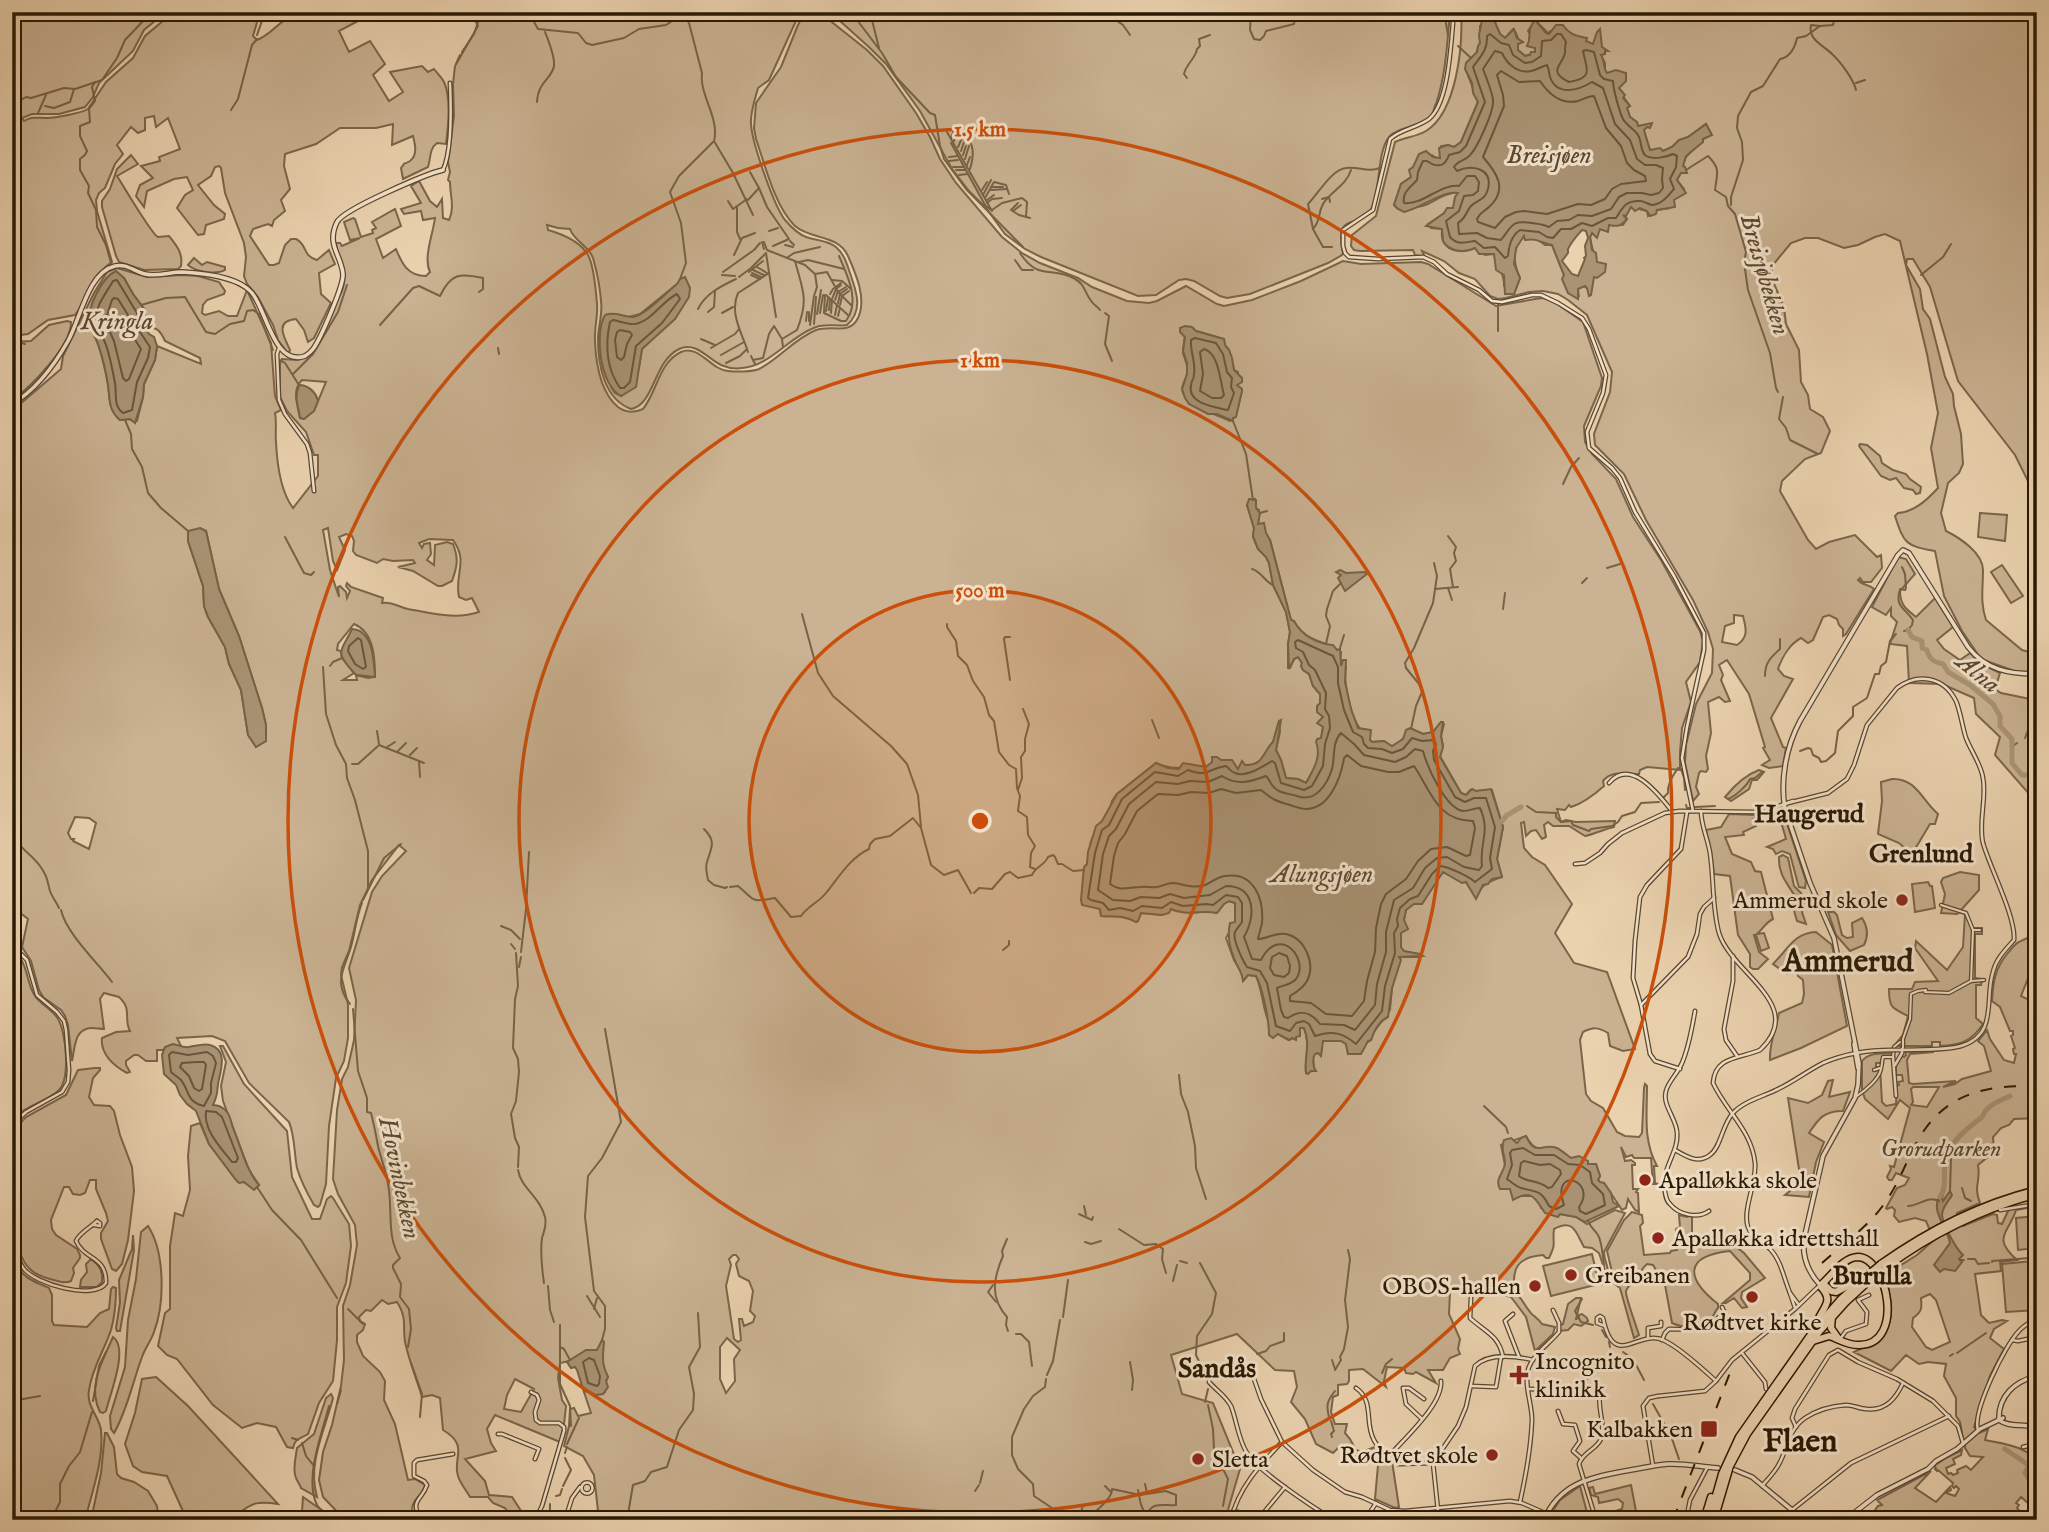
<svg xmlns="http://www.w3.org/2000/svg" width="2049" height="1532" viewBox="0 0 2049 1532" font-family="'IM FELL English',serif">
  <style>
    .green { fill: #cab292; stroke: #7a654a; stroke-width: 2; fill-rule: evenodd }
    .water { fill: #a99374; stroke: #766246; stroke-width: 2; fill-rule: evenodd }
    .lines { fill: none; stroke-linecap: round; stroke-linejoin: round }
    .shore { stroke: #69563b; stroke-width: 2 }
    .stream { stroke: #766246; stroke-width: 2 }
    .river { stroke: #a99374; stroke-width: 5 }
    .pedestrian-casing { stroke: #5a462d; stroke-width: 4.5 }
    .minor-casing { stroke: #5a462d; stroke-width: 5 }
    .tertiary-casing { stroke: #5a462d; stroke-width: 6 }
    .trunk-casing { stroke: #291802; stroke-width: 9 }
    .pedestrian { stroke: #f2e2cb; stroke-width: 2 }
    .minor { stroke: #f2e2cb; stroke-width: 2.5 }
    .tertiary { stroke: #f2e2cb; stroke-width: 3.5 }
    .trunk { stroke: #ebd2af; stroke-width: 6 }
    .rail { stroke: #291802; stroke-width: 2; stroke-dasharray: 12 12; stroke-linecap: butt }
    .minor-bridge-casing { stroke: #5a462d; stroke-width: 5; stroke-linecap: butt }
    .trunk-bridge-casing { stroke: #291802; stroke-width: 9; stroke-linecap: butt }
    .minor-bridge { stroke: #f2e2cb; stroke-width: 2.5 }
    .trunk-bridge { stroke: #ebd2af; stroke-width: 6 }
    .ring { fill: none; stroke: #cb4f0a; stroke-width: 3.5 }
    .poi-dot { fill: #8f2418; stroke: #f2e2cb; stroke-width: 2.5 }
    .labels { text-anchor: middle; stroke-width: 6; stroke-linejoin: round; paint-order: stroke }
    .poi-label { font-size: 24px; fill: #291802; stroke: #f2e2cb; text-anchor: start }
    .park-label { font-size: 24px; font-style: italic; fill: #59462d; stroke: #f2e2cb }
    .water-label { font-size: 26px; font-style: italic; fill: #5c4930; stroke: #f2e2cb }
    .neighbourhood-label { font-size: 26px; font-weight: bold; fill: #291802; stroke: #f2e2cb }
    .quarter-label { font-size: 28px; font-weight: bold; fill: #291802; stroke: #f2e2cb }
    .district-label { font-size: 32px; font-weight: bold; fill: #291802; stroke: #f2e2cb }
    .centre { fill: #cb4f0a; stroke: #f2e2cb; stroke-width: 3.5 }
    .ring-label { font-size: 21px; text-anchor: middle; font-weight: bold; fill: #cb4f0a; stroke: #f2e2cb; stroke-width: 6; stroke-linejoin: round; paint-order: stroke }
  </style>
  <rect width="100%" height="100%" fill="#ebd2af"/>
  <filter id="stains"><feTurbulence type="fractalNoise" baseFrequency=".00286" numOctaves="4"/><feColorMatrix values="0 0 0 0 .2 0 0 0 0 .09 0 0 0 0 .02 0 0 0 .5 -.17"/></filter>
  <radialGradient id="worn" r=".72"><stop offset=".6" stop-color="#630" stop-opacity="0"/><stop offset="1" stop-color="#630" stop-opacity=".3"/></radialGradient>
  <g class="green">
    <path d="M12,12H166L144,30L133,51L99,83L93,97L85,107L59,114H32L22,118L24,121C32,116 38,118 47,118C56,118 81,113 88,109L106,82L133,58L145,36L170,15V12H260L253,36L257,40C271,35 279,21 293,15C306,9 358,12 375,12L339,31L349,52L370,41L385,64L373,75L389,101L403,92L390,72L422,66L428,72L434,69C437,73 442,78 444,82C451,97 448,129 446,144L437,143C429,149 431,158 428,167L403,179L401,168C408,159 400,167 410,161C418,155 415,144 413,136L392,145L393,124L376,128H340L316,144L285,154L284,166L290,189L281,200L285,211L274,220L272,226L268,224L253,229L250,236L269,265H274L279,263L285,245L291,239H296C308,245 302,256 317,260L329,250L335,264L319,273L321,294L331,303L314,338L308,342L304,330L296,319C274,321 284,337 290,350L289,353L287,352L278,340L273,325L258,297L247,284L244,276L246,257L244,243L225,193L221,168L219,166L215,167L211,176L198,185L214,205L225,214L224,219L206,225L204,234L198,235L177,208L185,195L193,190L187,177L174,179L147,191L144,207L136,196L140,185L153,178L141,166L160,161L159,157L180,149L168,118L156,127L154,116L145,118V130L138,133L131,127L117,145L123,154L115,164L105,188L99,193L96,200L97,211L112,262C90,277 89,297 75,315L48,320L28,334L12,336Z"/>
    <path d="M437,12H800L769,80L758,88C755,99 750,113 751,124C752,143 774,206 785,220C791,227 798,234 806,237C817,241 827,240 836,247C845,255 847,265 851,276C857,293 863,311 847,325C837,327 827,323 816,327C790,336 769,367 742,368C736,369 728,368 721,365C708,359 696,341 679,349C653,362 655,404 631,409C604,399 598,365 598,339C598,327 603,314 601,301C600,287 597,272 593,258C589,246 574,241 570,229L558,228L547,225L548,230C562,234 580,241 588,255C594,266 596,291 597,304C598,316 594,329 595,342C596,364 600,392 618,407C626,413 634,413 643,409C657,392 659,362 681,352C699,344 711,370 728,371C736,372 752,372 759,369C779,359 794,339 816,330C832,324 849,336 858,318C867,299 856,274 848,256C838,234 811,240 795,226C775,207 765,165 756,139L754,128L756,103L781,67L798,25L805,12H824L828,19L867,50L883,66L916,113L930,137L940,159L956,183L1002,237L1022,253L1040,263L1078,278L1092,287L1127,301L1149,303L1157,301L1186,286L1217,304L1224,306L1252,300L1301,281L1343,261L1361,264L1421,262L1428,264L1496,306L1535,299L1543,298L1553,301L1583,322L1602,378L1601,386L1584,426L1585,442L1592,454L1616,479L1633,517L1661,560L1700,631L1703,641L1700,662L1686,682L1691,702L1682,728L1680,752V770L1647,767L1640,770L1639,774C1626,774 1612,770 1603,781L1604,786C1594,795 1584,803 1571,807L1569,805L1565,810L1557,809L1561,822L1566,820L1576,822L1615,821L1614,827C1604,829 1595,834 1585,836L1569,826H1553L1548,822L1544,825L1546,837L1542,839L1536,830L1531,831L1526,836L1524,822L1521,823L1524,848L1532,857L1545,865L1572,904L1555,933L1574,963L1607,972L1635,1049L1623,1051L1610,1046L1608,1033C1598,1027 1593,1027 1583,1032L1580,1040L1586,1094L1591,1101L1603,1108L1617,1132L1625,1136L1639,1137L1642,1133L1644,1088L1645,1084L1647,1086C1647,1114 1643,1141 1657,1166H1654L1655,1183L1658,1184H1653L1651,1158H1634L1632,1155L1626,1157L1621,1147L1625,1161L1631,1160L1635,1163V1165H1632L1633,1189H1638L1636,1192L1638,1193L1639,1212L1635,1210L1628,1199L1626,1208L1622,1210L1604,1183H1600L1598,1180L1600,1176L1596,1164H1588C1579,1153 1580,1160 1571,1158C1566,1155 1561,1151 1556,1150C1540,1147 1535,1153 1526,1136L1501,1145L1505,1165L1504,1189H1510L1512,1193L1519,1196H1533L1539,1202L1541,1208L1560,1214L1576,1217L1587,1224L1615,1210L1625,1213L1604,1252C1604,1264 1613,1270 1603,1280V1265L1599,1253L1592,1248L1584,1247C1576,1233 1574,1218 1554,1229C1552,1244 1557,1242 1549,1258H1546L1543,1255C1518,1257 1511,1268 1515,1292C1522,1298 1524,1305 1530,1312C1533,1316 1538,1318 1542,1324L1555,1327L1553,1334L1535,1351L1526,1317L1511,1297L1474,1286L1450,1292L1449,1314L1460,1339L1458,1349L1460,1354L1450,1358L1443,1370H1428L1436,1383L1416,1372L1413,1374L1406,1373L1404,1368L1387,1367L1384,1381L1386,1387L1363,1369L1349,1370V1381L1347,1384L1338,1385V1395L1333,1397L1331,1412L1335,1424H1347L1345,1433L1350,1439L1356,1450L1362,1452L1375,1447L1392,1461L1399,1507L1395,1508L1375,1499L1378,1465L1353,1455L1340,1446L1333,1453L1316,1444L1305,1419L1291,1402L1297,1387L1294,1371L1275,1370L1237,1334L1171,1355L1182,1394L1213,1403L1240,1469L1225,1520H599L594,1475L583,1456L564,1446L569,1426L570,1409L574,1408L578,1416L591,1413L584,1392L587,1390L596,1395L605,1392L606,1381L608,1377L603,1369L600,1346L597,1350L586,1351L569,1361L560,1363L558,1378L562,1400L566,1406L564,1424L560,1442L495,1415L487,1429L491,1443L496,1451L465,1459L485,1481L489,1495L512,1497L527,1520H513L505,1508L493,1503L488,1497H470C466,1490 460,1483 458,1476C452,1458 470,1446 443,1430L440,1398L432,1395L422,1397C417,1380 410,1363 406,1346C401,1328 409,1321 397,1302L388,1304L382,1300L371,1311L366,1310L359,1317L360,1321L365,1324L363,1330L357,1335V1342L363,1356L380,1372L385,1381L384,1400L395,1424L408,1480L415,1479L425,1485C420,1502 409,1495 413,1520H345L323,1497L319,1480L323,1452L332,1425L341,1386L344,1360L343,1306L350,1285L357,1245L355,1225L338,1194L333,1179L337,1110L342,1079L348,1067L354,1040L356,1000L349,968L372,892L382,876L406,851L399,845L372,880L360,905L349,951L342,967L341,975L348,1004V1038L344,1061L336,1078L329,1126L326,1184L320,1205L318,1207L314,1205C307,1193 301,1182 297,1168C294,1153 295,1136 289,1122L249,1083L225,1041L212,1036L177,1038L181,1046C174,1045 167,1044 163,1050H157V1061H146L138,1055H134L126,1061V1065L130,1072L127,1073C114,1066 100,1054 102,1038L116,1032L130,1031C123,1018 133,1010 119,997L104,993L100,999L104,1029C100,1029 96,1028 92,1028C74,1028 75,1048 72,1061L68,1025L65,1016L61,1010L43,997L39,990L31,961L22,947L28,919L19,912H13L12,915V411L61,369L63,356L94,293L107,272L117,268L147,277L183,275L198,276L219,282L225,291L224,294L207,300L203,305L202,313L205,315L219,311L228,316H237L247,290L271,343L275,396L281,410L275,413C277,423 275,432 276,442C277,463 280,491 293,508L318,476V455H314L306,432L287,411L280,397V364L282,359L298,360L309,355L342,291C349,274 338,260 336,243H340L342,246L360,238L350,240L344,222L353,218L355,219L361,237L373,233L372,230L376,228L372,222L395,209L401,226L376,239L383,258L396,249C402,264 408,276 426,276L430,272C423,258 433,234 435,218L423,220L421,211L404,214L401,209L421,203L411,186L419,181L430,201L437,207L442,199L443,218L449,220C455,208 450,195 450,182L448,180L450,172L448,162L454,116L453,84L455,66L478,26L471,13L458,21ZM124,278L133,294L145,310V327C157,327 160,330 165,341L200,358L201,364L157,346L155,360L144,384L143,397L137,421L134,422L130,419L120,420C108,409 110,399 108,384C104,364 100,343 89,326L104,283ZM677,284L649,342L642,349L639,367L621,396L615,393L611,387L599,338L602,324L640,314ZM1196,331L1224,339L1225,345L1229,350L1234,370L1238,372L1237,386L1242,390L1236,416L1230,421C1217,414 1184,407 1182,389C1182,385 1186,379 1187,374C1189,366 1185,360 1183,353C1183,348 1184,342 1185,336ZM302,380L326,382L314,411L304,419L300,418C298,405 291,391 302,380ZM1255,499L1256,508L1259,510L1258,524L1270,540L1291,620L1294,621C1301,635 1312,639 1326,644C1331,645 1336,650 1341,652L1340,662L1342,666V661L1346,667C1343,681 1350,711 1357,724C1360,730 1367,737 1372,742L1384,741L1392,747L1399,743L1412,729L1423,734L1433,732L1441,722L1444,724L1441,736L1443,746L1440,756L1461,793L1466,795L1470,790L1476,791L1492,790L1503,827L1497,859L1502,877C1487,882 1485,883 1475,896L1466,882L1443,872L1432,886L1406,910L1401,933V948L1404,951L1419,957H1397L1400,960L1392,988L1390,1010L1373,1033L1371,1040L1348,1054L1346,1044L1341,1041H1323L1319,1053L1314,1054L1313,1057L1314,1069L1306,1073C1304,1057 1311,1045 1304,1028H1300L1296,1037L1289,1040C1285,1038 1282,1037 1279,1034C1261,1021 1265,995 1256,976L1248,975L1244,980L1242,973L1234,960L1226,938L1235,922V903L1229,901L1224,904L1217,913L1206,911L1193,913L1171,909L1162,915L1141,913L1138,921L1136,922C1124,915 1115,917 1101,916L1100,909L1083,888L1084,872L1087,864L1091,841L1110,809L1112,801L1117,794L1156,763C1178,773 1186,764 1206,767C1218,757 1226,763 1238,769C1247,765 1258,765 1264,757C1268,751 1269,746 1273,742L1279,721L1280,732L1276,750L1281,760L1286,778L1298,779L1306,783L1317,765L1323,727L1320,694L1313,686L1309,674L1303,670L1301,666L1302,663L1298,657L1294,659L1290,668H1288V644L1290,632L1286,612L1273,585L1269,563L1266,557L1258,549L1253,537L1254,528L1247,505L1251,500ZM328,528L333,561L337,570L345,550L339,537L346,534L352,536L354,541L353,551L356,555L377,563L383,559L393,561L413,560L415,563L398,567L413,571L438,586H442L452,581C457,567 459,559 453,544L447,542L435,545L434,565L427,560L431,554L430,543L424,544L422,548L419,543L429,539L453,540C469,562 454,574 459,597L466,600L472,598L479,612C455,620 432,613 408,609C398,607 392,601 382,603L383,598L351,587L347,583L346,586L350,591L347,598L346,592L340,586L338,587L339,597L330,570L323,530ZM206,531L219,589L239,636L262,708L266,725V741L256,747L248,735L241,690L229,664L225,647L208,617L204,606L203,586L188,541ZM354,624C374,632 375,658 375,677L368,678L356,675L357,680H343L354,673L342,658L341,651L337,650L338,644ZM75,817L89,818L96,823L89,849L73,841L74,839H71L68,833ZM733,1255H736L739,1259L736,1264L739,1276L749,1281L753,1291L750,1311L755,1316L753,1322L744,1326L742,1319H739L741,1340L738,1342L734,1339L726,1286L731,1265L729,1259ZM727,1338L740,1350L734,1359L735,1381L726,1393L720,1379V1347ZM515,1379L534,1389L521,1412L504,1409L507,1395Z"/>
    <path d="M830,12H1450V13C1447,44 1446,74 1436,104C1435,104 1433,113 1433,114C1423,128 1401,125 1390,136C1376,151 1381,193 1371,209C1357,231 1334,210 1343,253L1342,255L1328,263L1250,294L1227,298L1220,296L1194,281L1186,279L1179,280L1156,295L1138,296L1041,257L1025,249L1005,234L986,208L969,191L952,169L920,111L886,64L870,48Z"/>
    <path d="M1461,12H2037V508L2030,485L2015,455L1958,381L1930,287L1913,259H1907L1906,265L1920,289L1923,309L1930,319L1945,377L1953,394L1954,406L1961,434L1963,464L1959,473L1948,483L1941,513L1946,531C1960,538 1983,553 1983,570C1983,589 1980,602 1986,620L2022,650L2033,653L2037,651V675L2020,673L1981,659L1962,631L1944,596L1935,551C1906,546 1904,544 1895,516L1898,513C1914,512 1927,500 1938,488L1931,448L1938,413L1927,354L1900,241L1885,234L1875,237L1858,245L1844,248L1818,238H1805L1791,243L1772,266V279L1784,307L1786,324L1799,350L1801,382L1808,395L1810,409L1823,417L1830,431L1821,453L1805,459L1782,481L1780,491L1808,540L1816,549L1829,542L1855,535L1877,557L1881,555L1882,568L1871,582H1863L1860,578L1858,580C1863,586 1869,584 1874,589L1846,634L1843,636V629L1839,625L1837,619L1829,615L1823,617L1813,640L1808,643L1801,638C1790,644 1782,657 1778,669L1784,676L1793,679L1771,718L1783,747L1786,748L1783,766L1769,768L1762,765L1770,760L1763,748L1765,747L1749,694L1727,660L1719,665L1723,675L1721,680L1730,701L1725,702L1719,697L1708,702L1711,733L1706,756L1708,769L1706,772L1701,771L1699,773L1696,787L1699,794L1693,801L1685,763L1686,745L1696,704L1712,673L1713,649L1708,632L1693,600L1646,520L1624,474L1595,445L1594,434L1610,392L1612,372L1587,315L1568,300L1558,294L1543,291L1529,292L1506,298L1498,299L1490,296L1475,279L1459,273L1444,261L1422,251L1425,257L1415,255L1413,250L1360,251L1354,250L1351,246L1352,235L1376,216L1395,142C1405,137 1416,137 1426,131C1457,112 1463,45 1461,12ZM1494,20L1500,34L1505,38L1513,29C1517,32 1517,38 1520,42L1518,44V50L1525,56L1535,53V48L1529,43L1530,34L1528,31L1535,20L1549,34L1550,31L1568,32L1590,44H1593L1594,42L1605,63V71L1630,106L1627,108L1630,117L1637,122L1638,127L1649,125L1643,130L1650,150L1663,151L1672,147L1679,140L1688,137L1706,124L1711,134L1703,139L1686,157L1677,180L1684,189L1673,200L1670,208L1657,210L1648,216L1647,211L1631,207L1622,215L1627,219L1623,225L1609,224L1607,231L1600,229L1593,232L1590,237C1594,261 1601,263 1587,288L1582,285L1578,289L1579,297L1564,275L1552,245H1545L1537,239H1525L1524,236C1512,248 1513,263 1520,278L1514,294L1504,286C1505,273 1496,266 1494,254L1485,255L1475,248C1465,253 1449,253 1443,241C1441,237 1442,233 1442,229L1431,228L1428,224L1453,208L1461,192C1448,192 1439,198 1428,204C1419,208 1407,208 1398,209L1394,205L1401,184L1411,177L1432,155L1436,158H1441V146L1448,145L1454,147L1461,142L1478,102C1473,93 1473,85 1468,76L1480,43V26ZM1734,615L1743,616C1746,628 1749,637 1737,645L1722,642L1725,626L1734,623Z"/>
    <path d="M131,155L138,164L117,176C123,185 152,235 158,237C158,237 169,236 169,236C177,246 183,253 181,266L178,269L144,270L119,262L116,256L102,207V201L110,189L117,169Z"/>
    <path d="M194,258L202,265L207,262L225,267V270C216,275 196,272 188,265Z"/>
    <path d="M67,321L71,322C72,346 30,387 12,401V342L31,341L49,325Z"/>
    <polygon points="1860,444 1867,445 1880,456 1882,463 1893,470 1906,474 1910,479 1921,487 1920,493 1916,494 1913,490 1904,488 1896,478 1890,480 1881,476 1859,446"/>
    <polygon points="1980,513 2007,515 2005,541 1978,537"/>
    <path d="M1898,557L1906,559L1915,574L1900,591C1900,605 1906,609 1916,617L1935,598L1953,627L1937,640L1944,649L1960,660L1970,653L1981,664L2000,673L1995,689L2001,693L2030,699L2037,694V803L1995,755L2000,737L1976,714L1974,698L1942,684L1909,683L1907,646L1890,644L1897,622L1891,616V608L1886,615L1872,607Z"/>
    <polygon points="2002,565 2023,596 2011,603 1991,572"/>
    <path d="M1759,770L1764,772L1757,780H1752L1749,789L1731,801L1725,797C1734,786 1745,775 1759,770Z"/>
    <path d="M1892,779C1917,778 1922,801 1938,814L1935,824H1930L1912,854L1899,843L1878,834L1882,801L1881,782Z"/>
    <polygon points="1778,811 1784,815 1806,881 1805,888 1799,887 1798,884 1790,854 1782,851 1776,854 1773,849 1767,847 1786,839"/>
    <path d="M1729,814L1755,815L1756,818L1753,819L1756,826L1743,832L1744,835L1725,837L1732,854L1751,862L1755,871L1761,872L1773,919C1765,923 1763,929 1757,934L1764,933L1769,948L1761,951L1756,935H1754L1759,952L1768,959L1758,969H1753L1750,967V954L1738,935L1730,876L1714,874L1711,852L1706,830L1721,827Z"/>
    <path d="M1783,855L1788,858L1794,886L1801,893L1805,904L1802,912L1806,924L1797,921L1791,900L1796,898C1788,884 1778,875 1779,857Z"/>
    <path d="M1960,872L1979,875V890L1961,910L1967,913L1973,928H1982V934H1975V978L1982,979L1981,985H1976V1018L1983,1024C1971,1042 1960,1045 1940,1046V1042H1932V1046H1894L1903,1035L1908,1016C1892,1008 1889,1008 1889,989H1912L1915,982L1938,981L1915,948L1916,941L1947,970L1963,947L1965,914L1960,912L1957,914L1941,913L1945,894L1941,882L1943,878Z"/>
    <polygon points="1928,882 1930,886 1932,886 1935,908 1915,912 1912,884"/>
    <path d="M1828,912H1834L1837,915L1842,935L1847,938L1853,937L1852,923L1862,918C1868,927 1869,935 1864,945L1850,951L1836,935Z"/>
    <path d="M2035,929L2037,979L2029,976L2021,996L2037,1004V1053L2031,1069H2034L2037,1061V1118L2014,1119L2009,1125L2001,1128L1993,1137L1994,1152L1978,1165C1981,1182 1973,1185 1980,1203L1957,1213L1963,1226L1993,1214L1997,1215L1998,1223L2002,1224L2009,1209L2033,1207L2016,1210C2009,1233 1991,1237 2017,1260L2000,1262L2001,1271L1975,1274L1981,1315L1989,1323L2002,1320L2007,1321L1994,1329L1990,1338L2004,1349L1990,1376L1974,1427L1979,1433L1988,1429L1985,1440C2003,1444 2027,1446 2037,1462V1511L2021,1497L2016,1503L2019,1505L2017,1508L2025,1517L2021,1520H1868L1878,1506L1882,1505L1877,1500L1931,1471L1915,1488L1936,1502L1950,1487L1951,1490L1946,1493L1955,1496L1959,1489L1956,1486L1954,1488L1952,1486L1953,1483L1938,1470L1937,1471L1935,1469L1936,1468L1934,1466L1946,1458L1962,1450L1961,1455L1953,1459L1955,1464L1946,1468L1948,1474L1951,1473L1953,1475L1958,1473L1957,1470L1966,1466L1971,1470L1983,1457L1970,1456L1965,1448V1440L1963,1439L1960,1422L1956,1416V1398L1944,1376L1946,1364L1928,1362L1919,1364L1906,1355L1891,1371L1854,1352C1896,1334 1896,1317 1885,1275L1917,1255L1934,1240L1926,1221L1915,1218L1899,1222L1894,1216L1895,1210L1892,1207L1887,1209L1886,1208L1897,1188L1905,1185L1909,1178L1896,1173L1892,1180H1889L1887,1177L1891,1169L1890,1166L1894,1167L1910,1108L1900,1100L1888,1119L1865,1099L1862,1090V1061C1869,1052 1882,1054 1893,1053L1891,1056L1883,1057L1880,1063H1876V1067H1880L1882,1102L1886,1106L1896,1104L1897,1085H1899L1898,1082L1903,1081L1902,1075H1896V1066L1902,1056L1904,1057L1906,1055L1905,1052H1934L1910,1054L1907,1060L1909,1083L1913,1084L1956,1081L1943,1087L1955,1084L1962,1079L1991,1071L1984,1046L1978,1041L1987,1030L1990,1039L2004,1060L2014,1063L2016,1054H2014L2013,1049L2015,1048L2011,1036L2013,1035V1031H2010L2000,1007L1992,1001C1993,982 1995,969 2007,954C2011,950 2014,944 2019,942C2026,938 2032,938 2035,929ZM1913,1087H1939L1927,1107L1911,1105L1913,1102L1911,1089ZM1930,1294L1936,1300L1950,1342L1932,1350L1926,1347L1912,1327L1913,1318C1922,1312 1922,1308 1921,1298Z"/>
    <path d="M1816,932L1832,945L1847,1026L1801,1048L1770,1060C1769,1044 1776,1029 1779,1013L1802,1003L1804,994L1803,980L1798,976L1796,971L1787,974L1773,964C1788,949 1794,933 1816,932Z"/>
    <path d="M12,955L22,961C28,972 28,986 35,996C41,1005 52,1009 58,1019C66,1032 71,1080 58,1091C45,1102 27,1105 12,1119Z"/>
    <path d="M220,1046H223L244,1084L287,1131L292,1177L312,1219H320L327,1199L331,1196L333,1198L349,1224L351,1246L346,1283L337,1307V1340L333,1381L319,1403L308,1434C300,1439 295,1438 293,1448L287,1447L276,1427L257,1423L242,1428L213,1405L177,1359L167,1355L158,1346L165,1313L170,1309V1246L175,1213L183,1216L190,1190L188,1156L191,1126L200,1123L209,1144L238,1182H244L254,1189L259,1185L249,1170L223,1101L221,1086L226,1062Z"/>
    <path d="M95,1068H100V1070L93,1078L89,1097L94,1105L110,1106L114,1111L120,1135L132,1167L134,1191L128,1240L122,1264L116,1271L112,1269L101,1239V1233L108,1221L106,1213L96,1189V1180H90L85,1193L80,1195L73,1194L69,1187H64L51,1220L52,1229L56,1235L77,1249L80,1255V1258L73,1268L74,1273L71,1281C64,1284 58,1281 50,1279C43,1277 36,1275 31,1270C5,1248 12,1164 12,1132L26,1117L66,1095L78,1070Z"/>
    <path d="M1833,1080L1829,1097L1850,1092L1843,1111C1824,1111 1819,1118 1809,1133L1824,1142L1816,1162L1809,1197L1785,1195L1801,1182L1788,1098L1808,1103L1822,1095L1828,1081Z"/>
    <path d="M1632,1212L1642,1215L1643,1223L1640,1226L1644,1255L1670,1253L1671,1251L1677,1250L1676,1229L1680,1227L1679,1215L1687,1217L1689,1216H1692V1233L1696,1237H1723L1744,1253L1765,1278L1742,1292L1741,1298L1747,1307L1742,1308L1734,1298L1726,1303H1723L1750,1280V1273L1730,1251C1684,1256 1685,1278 1718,1304V1308C1715,1311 1714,1315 1712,1318C1705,1331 1683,1328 1672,1323L1665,1285L1653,1265L1647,1264C1642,1268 1641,1272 1637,1278C1633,1283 1628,1285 1626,1291C1625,1296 1637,1328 1639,1335L1634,1338L1620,1288L1612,1282L1604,1284L1612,1272L1607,1251L1624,1220Z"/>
    <polygon points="2037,1216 2037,1248 2018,1250 2016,1218"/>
    <path d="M148,1226C165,1252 165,1303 154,1332C151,1341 145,1348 142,1357C133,1381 127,1411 114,1433L111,1429L110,1416L125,1367L128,1320L136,1279L141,1232Z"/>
    <polygon points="133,1235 134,1250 120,1331 117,1331 116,1328 120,1303 119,1280 132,1249"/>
    <path d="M12,1249C19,1276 25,1278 49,1288L52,1295V1321L54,1325L87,1327L100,1313L109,1309L111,1289L113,1287L116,1288C116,1302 115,1316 111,1330C104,1351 92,1368 89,1390C86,1406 99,1416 101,1430C104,1460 92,1492 85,1520H12Z"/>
    <polygon points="1592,1254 1599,1284 1551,1296 1543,1266"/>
    <path d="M91,1259C100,1266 103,1271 102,1282L97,1287H80L81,1280L87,1272L86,1264Z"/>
    <polygon points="2033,1261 2037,1310 2006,1312 2002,1264"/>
    <polygon points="1576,1298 1581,1298 1576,1319 1579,1318 1579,1315 1582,1314 1587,1318 1588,1321 1581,1326 1574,1324 1568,1330 1559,1331 1558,1326 1563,1324 1568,1304"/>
    <path d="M113,1337C129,1348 110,1394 106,1411L103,1413L100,1412C87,1386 102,1362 113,1337Z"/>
    <path d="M156,1377L188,1406L278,1504C246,1499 252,1509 226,1519C215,1523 198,1520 187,1520L167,1476L142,1472L133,1466L125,1444L135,1413L142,1379Z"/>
    <path d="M331,1394L333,1398C325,1430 307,1463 317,1497L301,1488C300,1484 297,1481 296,1478C292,1470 296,1456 297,1448L314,1434L326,1398Z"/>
    <polygon points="105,1433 107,1433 114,1447 117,1474 121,1478 134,1482 148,1491 157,1506 158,1514 170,1520 91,1520 101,1473"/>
    <polygon points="1631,1485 1636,1511 1604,1518 1605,1514 1622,1509 1623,1503 1618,1499 1599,1503 1598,1497 1591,1495 1589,1488 1593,1487 1595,1494"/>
    <polygon points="1580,1486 1589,1520 1547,1520 1560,1500"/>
    <polygon points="303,1497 336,1520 303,1520 302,1511"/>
  </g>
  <g class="water">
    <path d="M1487,17L1494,20L1500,34L1505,38L1514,29L1517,38L1523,42L1518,44V50L1525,56L1530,55L1531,52H1535V48L1527,46C1533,35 1525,33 1535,20L1546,33L1549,34L1556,25H1563C1570,35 1576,36 1587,38L1586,41L1593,44L1597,32L1600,29L1602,47L1608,51H1605V54L1601,55C1605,61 1603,68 1607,73L1616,70L1626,73V81L1619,88L1625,95L1623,98L1630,106L1627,108L1630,117L1637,122L1638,126L1652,123L1650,128L1647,127L1644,130L1650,150L1660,148L1663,151L1672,147L1679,140L1688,137L1706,124L1712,135L1703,139V142L1686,156L1683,166L1685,167L1687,173H1681L1677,180L1686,193L1674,200L1675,207L1657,210L1656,214L1650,216L1647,211L1640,208L1635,211L1631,207L1626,216L1623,215L1627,219C1621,226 1618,227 1609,225L1608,232L1600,229L1597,238L1592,233L1590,237L1592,250L1596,253L1597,262L1606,264L1605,272L1597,278L1594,277L1591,295L1589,296L1587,288L1585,286L1578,289V299L1568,293L1562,279L1564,275L1552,245C1540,243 1539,238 1525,240L1524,236L1516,248L1514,264L1520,278L1514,294H1505L1504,275L1496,270L1494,254H1479L1475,248C1465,253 1449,252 1443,241C1443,240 1442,230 1442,229L1426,226L1444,213L1447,208H1453L1455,197L1458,193C1443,190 1422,208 1404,212L1398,209L1394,205L1401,184L1411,177L1409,170L1413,167L1419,154L1426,151L1433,157L1440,158L1439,148L1448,145L1454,147L1461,142L1478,102L1473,93L1472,83L1465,69L1466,63L1477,52L1478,46L1480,43L1479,35L1482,20ZM1582,230L1586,231L1588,238L1585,246L1586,256L1584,258L1585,259L1578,276L1572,274L1562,261L1568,253V249C1572,241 1576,237 1582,230Z"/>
    <path d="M116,271L124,278L133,294L145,310V327L149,334L154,337L157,346L155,360L144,384L143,397L135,423L130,419L120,420C108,410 110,399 108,385C106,372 103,359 99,347C97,338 89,330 89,322C88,306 102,277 116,271Z"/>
    <path d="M685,277L690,288L689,297L675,319L642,349L636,387L621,396C600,385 594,334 605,315C615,311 623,317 633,317C644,316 667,292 677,284L680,279Z"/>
    <polygon points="1185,326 1192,327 1196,331 1224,339 1225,345 1229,350 1232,358 1234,370 1242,378 1242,382 1237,385 1242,389 1242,391 1236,417 1233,418 1233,421 1217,414 1208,414 1189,404 1185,398 1182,389 1187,374 1187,363 1183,351 1185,337 1180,332 1180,328"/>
    <path d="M299,385C308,385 316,392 318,401L314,411L304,419L300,418C298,405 294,398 299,385Z"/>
    <path d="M1249,499L1256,500V508L1260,513L1258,524L1264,523L1266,533L1270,540L1291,620L1294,621C1302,636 1318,644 1333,645L1337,650L1340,649L1341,666L1343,660H1346L1345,682L1351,709L1358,728L1371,730L1370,740L1372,742L1384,741L1392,746L1403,739L1406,730L1410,728L1423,734L1433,732L1441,722H1443L1441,736L1443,747L1440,757L1461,793L1466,795L1472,789L1476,791L1491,789L1503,827L1497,859L1502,877L1492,879L1488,884L1483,885L1476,899L1466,882L1462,883L1443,872L1422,904H1414L1406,910L1404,920L1408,929L1401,933V947L1404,951L1420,954L1423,956L1399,957L1401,960L1392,988L1388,1017C1379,1021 1374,1031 1371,1040L1368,1041L1361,1054H1348L1346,1044L1341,1041H1323L1321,1056L1318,1053L1315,1054C1312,1059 1313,1067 1316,1071H1311L1308,1074L1306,1073C1304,1058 1311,1045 1304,1028H1300V1036L1296,1037V1040L1292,1038L1289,1040L1278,1034L1273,1038L1269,1035C1269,1020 1263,989 1256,976L1248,975L1243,981C1242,971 1237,967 1234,958C1229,946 1227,936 1230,923L1235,922V903L1229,901L1224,904L1217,913C1200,909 1187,917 1171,909L1169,913L1162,915L1141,913L1138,921L1136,922C1124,915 1114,917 1101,916L1100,909L1082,905L1081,900L1084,867L1087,864L1088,852L1096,826L1102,821L1117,794L1156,763L1168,768L1179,769L1183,763L1206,767L1212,762V757H1217L1221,760H1232L1238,769L1242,761L1245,765C1264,766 1263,751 1273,742L1279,721L1281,720L1276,750L1281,760L1286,778L1298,779L1306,783C1313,770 1322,757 1316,742L1317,739L1321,738L1323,727L1317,723L1323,717L1317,712V706L1320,703V694L1313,686L1309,674L1303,670L1301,666L1302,663L1298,657L1294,659L1289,669L1288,644L1290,632L1286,612L1273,585L1269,563L1266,557L1258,549L1253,536L1254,528L1247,505Z"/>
    <polygon points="200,528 206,531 219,589 239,636 262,708 266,725 266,741 256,747 248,735 241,690 229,664 225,647 208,617 204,606 203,586 188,541 188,531"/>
    <polygon points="1340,570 1346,573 1365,572 1367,574 1345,591 1338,578 1341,575 1336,572"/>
    <path d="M352,629C373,630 374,661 375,677L356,675C334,651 340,654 352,629Z"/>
    <path d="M173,1044C178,1045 184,1048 189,1047C195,1046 204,1043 210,1045C229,1050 220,1072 218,1084C217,1094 217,1096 213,1105C219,1105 223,1107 227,1112C231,1117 231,1123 233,1128C241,1147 246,1170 259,1185L254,1190L244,1182L239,1183L236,1180L209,1144L196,1111L187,1104L180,1095L176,1085L164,1074L162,1055L165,1047Z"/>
    <path d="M1526,1136C1536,1158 1542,1142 1557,1148C1561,1150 1568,1156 1571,1158L1579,1156L1588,1161V1164H1596L1600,1176L1598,1180L1600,1182L1604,1183L1611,1193L1613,1202L1619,1206L1585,1222L1576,1217L1560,1214L1558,1217L1545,1213C1535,1199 1533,1188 1513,1200L1510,1189H1500C1494,1178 1505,1172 1505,1163C1505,1154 1500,1150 1504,1140L1511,1138L1517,1143L1521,1138Z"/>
    <path d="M1950,1191L1952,1195C1949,1201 1942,1207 1942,1215C1943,1225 1956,1249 1963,1255L1959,1259L1962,1262L1955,1271L1944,1269L1940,1272L1934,1265L1950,1243C1947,1225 1926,1207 1944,1192L1942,1198L1943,1201Z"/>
    <path d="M602,1340L604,1342C603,1357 601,1362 608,1377L606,1381L608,1387L603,1394L596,1395L587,1391L584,1392L577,1370L575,1367L571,1368L567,1362L586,1350H597Z"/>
  </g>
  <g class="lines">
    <g class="shore">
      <path d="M1490,34L1501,43L1509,45L1513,55L1525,63L1532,62L1541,56L1542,41L1551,40L1557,34H1561L1566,42C1565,45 1565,49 1565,53C1562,66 1547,71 1569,82C1595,78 1586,68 1583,51L1586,50L1594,52L1600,75L1604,79L1613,81C1613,88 1619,111 1623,119C1626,125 1634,129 1638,135C1642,141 1640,152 1646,156C1653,160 1667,157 1673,154L1677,156L1676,167L1670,179L1674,189C1668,196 1662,204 1652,205C1651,205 1642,201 1641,201C1626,200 1623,207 1616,218H1608L1592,226L1582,223L1571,229H1561L1553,238L1547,237L1539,232L1520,230C1511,236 1509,246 1508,256L1505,258L1495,247L1484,248L1475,241C1465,242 1458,246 1450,237L1446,221L1459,211L1464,196L1473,195L1478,191L1479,182L1475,176H1467L1459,186C1439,184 1424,205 1404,203C1402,192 1410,188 1417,180L1418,172L1423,161H1427C1437,168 1445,167 1449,155L1460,152L1466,146L1485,102L1473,67C1480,57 1488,50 1487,36Z"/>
      <path d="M1495,51L1502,53C1507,64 1518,74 1531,71C1537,70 1542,66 1547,65C1549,69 1549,73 1550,77C1557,97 1579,90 1592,82L1603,88L1615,124L1630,140L1637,159L1645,165H1656L1663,168L1662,179L1663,188L1659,193L1651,195L1642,193H1627L1619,197L1611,209L1592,216L1578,215L1569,220L1557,221L1549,227C1543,224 1539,224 1532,223C1511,220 1513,225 1501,240L1487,238L1477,233L1459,234L1458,223C1467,217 1465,213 1471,206C1476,200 1484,201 1487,192C1495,170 1474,163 1457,171L1454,167C1458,160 1466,161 1471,154C1478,146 1494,111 1493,101C1493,94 1486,77 1483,69Z"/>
      <path d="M1501,71L1519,82L1540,81C1548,93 1561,105 1578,101C1584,99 1588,96 1594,96L1606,128L1621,146L1627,163L1634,170L1645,176L1646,181L1621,184L1612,189L1605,199L1591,205L1578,204L1547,214L1524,211L1516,212L1505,217L1495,228L1478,222L1477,219C1480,212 1484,212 1489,207C1509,189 1496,172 1483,157L1504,106L1503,95L1497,75Z"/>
      <path d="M117,280L137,313L138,329L150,347L148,358L137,382L132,410L123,413C113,406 117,394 115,383C112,369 110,353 104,340C102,334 96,327 96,320C95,306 107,292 113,281Z"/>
      <path d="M677,294L680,299L662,323L636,346L630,382L624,388H620C606,368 605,345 610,322L613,320C619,321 629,325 635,324C652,321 662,301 677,294Z"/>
      <polygon points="114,298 118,299 128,315 130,332 141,349 129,379 126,381 123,378 114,341 105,321 112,300"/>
      <polygon points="620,330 630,332 632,335 627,344 624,357 621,360 617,357 615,340 617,332"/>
      <path d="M1195,338L1216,343L1223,354L1227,372L1232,378L1231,387L1234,393L1228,410C1215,407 1187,404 1191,385C1193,375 1193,384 1194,374C1196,362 1190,352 1191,340Z"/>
      <path d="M1204,349C1219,353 1220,381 1224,395L1221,398H1212L1200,391L1203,374L1200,352Z"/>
      <polygon points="358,638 361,640 366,667 363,669 355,664 348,651 349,646"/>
      <path d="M1298,640L1333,656L1338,667V683L1344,710L1353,732L1362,737L1364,744L1368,748L1382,749L1392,753L1403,749L1412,738L1422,741L1434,740L1436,744L1433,751L1434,760L1455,797L1465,802L1474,798H1486L1495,827L1490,858L1492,869L1475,882C1470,877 1447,866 1440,866L1432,874L1418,896L1410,899L1400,908L1397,919L1398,926L1394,933L1395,953L1385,986L1382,1011L1356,1044C1343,1033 1333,1030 1315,1036L1309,1024L1304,1021L1296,1023L1290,1031L1276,1026L1267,983L1260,971L1247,967C1243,961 1232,939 1235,932C1237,928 1240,925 1242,922V903L1238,897L1226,895L1213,905L1206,904L1183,906L1171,902L1162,908L1142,906L1133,911L1120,908L1109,910L1103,903L1091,900L1088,898L1095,853L1102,830L1109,825L1122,799L1155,772L1178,776L1188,770C1209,778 1208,768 1226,766C1229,768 1231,772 1235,773C1246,778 1263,766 1272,761L1275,763L1281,783L1304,790L1312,786L1323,766L1325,744L1330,728L1329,716L1325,709L1326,693L1315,670L1309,665L1303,652L1296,648L1295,642Z"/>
      <path d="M1341,733L1354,744L1364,755L1395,762L1406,757L1415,749L1423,751C1427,766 1445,808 1463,811C1469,811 1475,808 1480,808C1491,832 1479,843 1482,866L1479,870L1464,867L1447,857L1437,858L1425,868L1413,888L1394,900L1386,932V952L1377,984L1375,1005L1355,1030L1344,1025L1320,1024C1311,1012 1301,1009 1288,1018L1284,1017L1281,1010L1277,988C1283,985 1291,985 1296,979C1310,960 1280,923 1261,960L1252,959L1244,937C1256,917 1256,886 1226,886L1210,895L1184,898L1170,894L1159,898L1141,897L1130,901L1113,900L1098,890L1103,854L1109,836L1116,829L1129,804L1156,782L1178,784L1190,781L1208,782L1222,776C1237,786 1250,782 1266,776C1269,779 1270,782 1272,785C1278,794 1288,793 1297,796C1315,803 1327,785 1332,769C1335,757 1332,742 1341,733Z"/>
      <path d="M1347,755L1361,766L1388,772H1399L1414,766C1431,791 1437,821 1473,821L1475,828L1470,855L1466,856L1447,847L1431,849L1418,861L1406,879L1386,894L1381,904L1376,928L1375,952L1367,981L1364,1001L1352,1016L1326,1014L1311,1003L1290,1001V996C1297,992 1303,988 1307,981C1316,964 1305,938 1286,934C1275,932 1267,939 1258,939C1259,933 1261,929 1262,923C1264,899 1254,871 1225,876C1217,877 1212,882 1205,885C1193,889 1184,884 1173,883C1166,883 1163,886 1157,887C1152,888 1146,886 1141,887C1128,887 1121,892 1110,884L1114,856L1118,843L1125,834L1137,811L1158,794L1178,795L1191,792L1209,793L1221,789L1236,793L1261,790C1273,800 1276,801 1290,805C1296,807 1300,809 1307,809C1330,808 1341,777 1344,758Z"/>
      <polygon points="1279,953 1287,956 1290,966 1289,973 1284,977 1274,975 1270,968 1272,957"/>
      <path d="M172,1052L188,1055L207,1052L213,1056L216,1063L211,1083V1093L204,1106C186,1102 190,1091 181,1080C178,1077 174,1075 171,1072L169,1055Z"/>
      <polygon points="197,1062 204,1062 206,1065 202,1089 199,1091 194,1088 189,1076 180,1067 182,1063"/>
      <path d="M206,1111L216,1112L222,1117L238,1158L236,1162H232C221,1148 203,1130 206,1111Z"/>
      <path d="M1523,1148L1535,1155H1554L1568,1164L1580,1165L1590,1172L1592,1183L1603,1194L1605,1205L1586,1214L1580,1211L1579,1207C1598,1180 1550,1165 1564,1205L1556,1209L1549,1206C1541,1190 1537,1192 1521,1188C1517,1187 1511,1182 1507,1179L1512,1165L1510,1153L1512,1150Z"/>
      <path d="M1524,1161L1540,1165L1550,1164L1560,1170L1561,1174L1552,1187L1548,1188C1537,1179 1527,1183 1519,1176L1521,1163Z"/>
      <polygon points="589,1358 594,1360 600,1376 599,1384 597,1386 588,1383 583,1362"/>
    </g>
    <g class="stream">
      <path d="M536,12L534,22L538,29L578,33L586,43L592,45L624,38L639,29L666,25L675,19L685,18L689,23L702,73C699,95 720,118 714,141L733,173L753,215"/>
      <polyline points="851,12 882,53 896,77 930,113 935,115 940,146 944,159 966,189 1023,247"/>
      <polyline points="870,12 879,48"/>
      <polyline points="1251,12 1250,30 1254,39 1260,40 1264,36 1266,31 1294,24 1296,12"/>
      <polyline points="1444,12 1448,35"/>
      <polyline points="1110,16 1123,25 1130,35"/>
      <polyline points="1606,18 1607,12"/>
      <path d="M1820,26L1811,25C1808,40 1823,45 1832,54C1840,61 1854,80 1856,90"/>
      <polyline points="257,35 265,12"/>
      <polyline points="1458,46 1471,58"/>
      <polyline points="462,52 474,34 479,19"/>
      <polyline points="456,64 460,55"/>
      <path d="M1187,78L1184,74C1186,64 1196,58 1197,49L1200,46L1199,39L1210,35"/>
      <polyline points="95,82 92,87 95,101 89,109 90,122 80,126 80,136 87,151 85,155 80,159 80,170 89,186 88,193 96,210 97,227 106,245 111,263"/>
      <polyline points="1856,83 1865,80"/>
      <path d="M537,102C538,81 552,79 554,66C555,56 549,42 545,32"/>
      <polyline points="12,105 26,97 31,98 64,88 75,89 102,80 117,58 125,40 144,20 151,18 151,15 154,12"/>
      <polyline points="45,106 54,108 70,102 74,89"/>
      <polyline points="231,110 238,99 252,45 257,39"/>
      <polyline points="38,113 46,95"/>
      <polyline points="947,132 992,211"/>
      <path d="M964,134C975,144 974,156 970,169"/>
      <polyline points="951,138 954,130"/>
      <polyline points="954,141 957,132"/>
      <polyline points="951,143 985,205 991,210"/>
      <polyline points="958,147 962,138"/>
      <polyline points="961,151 964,142"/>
      <polyline points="963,155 966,146"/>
      <polyline points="949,157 958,156"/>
      <polyline points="965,159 969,146"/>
      <polyline points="949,161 958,160"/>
      <polyline points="967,165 970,157"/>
      <polyline points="953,167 963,167"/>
      <polyline points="956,170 965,170"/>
      <path d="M1686,170L1708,156C1721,169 1717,173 1715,190L1726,197L1728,206L1735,214L1746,252L1744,262L1748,290L1770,353L1776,388L1778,392"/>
      <polyline points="750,172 759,188 767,207 789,239 773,246"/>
      <polyline points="959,175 968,174"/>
      <polyline points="991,187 1003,187"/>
      <polyline points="982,190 987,182"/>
      <polyline points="991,190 1007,189"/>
      <polyline points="983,195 991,180"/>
      <polyline points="985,198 994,182 1006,185 1009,194"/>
      <polyline points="1322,199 1329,197 1330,202"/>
      <polyline points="748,200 759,188"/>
      <polyline points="987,200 994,195"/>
      <polyline points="728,201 733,209 747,199"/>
      <polyline points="987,203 992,199 1002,198"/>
      <polyline points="1018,203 1011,210 1019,215 1030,218"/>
      <path d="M1731,205V197L1743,160L1742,142L1737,128L1738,116L1751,92L1763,86L1780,59C1791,57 1795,47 1797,38L1806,36L1820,26L1833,25L1836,12"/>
      <polyline points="737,207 737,232 740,239"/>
      <polyline points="992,210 1002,203 1022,198 1027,202 1026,217"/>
      <polyline points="1013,211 1021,205"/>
      <path d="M1313,229L1308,204C1318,194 1332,169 1346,168C1358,166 1368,173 1380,168"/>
      <polyline points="769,231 778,228"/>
      <polyline points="790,241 794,245"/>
      <polyline points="762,242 764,249"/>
      <polyline points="764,242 767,250 805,265 815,274 817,287 814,296 810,325"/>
      <polyline points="785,245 793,247"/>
      <path d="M1332,247H1323L1313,229C1322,218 1317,215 1323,204C1331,191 1346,186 1351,170"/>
      <polyline points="766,253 776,317"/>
      <path d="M1020,253C1039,282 1052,265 1075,279C1085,284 1085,294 1092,302C1094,305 1098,307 1100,310"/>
      <polyline points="734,255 742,238 755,233"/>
      <polyline points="788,257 794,253 820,247"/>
      <polyline points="1015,260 1022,270 1033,270"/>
      <polyline points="799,262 808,260 844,269"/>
      <polyline points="757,267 767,273"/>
      <polyline points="753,270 764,275"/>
      <polyline points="723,272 754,250 760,243"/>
      <polyline points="749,272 763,261"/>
      <polyline points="752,273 761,277"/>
      <polyline points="815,274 827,272 838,292 851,305"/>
      <polyline points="722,275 735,276"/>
      <polyline points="751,275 760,279"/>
      <polyline points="1921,275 1943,257 1951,244"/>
      <polyline points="739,277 751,268 765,254"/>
      <polyline points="680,279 686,263 681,223 670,192 679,176 713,142"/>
      <polyline points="832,280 842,281 851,289"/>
      <polyline points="838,292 846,287"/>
      <polyline points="830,294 833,289 841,283"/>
      <path d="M825,295L824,313L841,321H846C861,301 847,275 839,256"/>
      <polyline points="826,295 848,315"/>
      <polyline points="832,299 836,289 841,285"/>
      <polyline points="835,300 838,291"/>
      <polyline points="838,303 840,294 847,289"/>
      <polyline points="141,305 166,298 185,297 206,332 215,334 230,324 244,321 247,311 253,310 259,314 273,350"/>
      <polyline points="840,305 842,296 849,291"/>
      <path d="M698,309C705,294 721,286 736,279"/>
      <polyline points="829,310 830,300"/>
      <polyline points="826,311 828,298"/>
      <polyline points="708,312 714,307 715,291"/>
      <polyline points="722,313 733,307"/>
      <polyline points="820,313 823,295"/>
      <polyline points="831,313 832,301"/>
      <polyline points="1105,313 1109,316 1105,344 1112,361"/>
      <polyline points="817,314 821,290"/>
      <polyline points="835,315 837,305"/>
      <polyline points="838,316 840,308"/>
      <polyline points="806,321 807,312"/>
      <polyline points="809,321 809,312"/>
      <polyline points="814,324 816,297"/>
      <path d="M380,325L413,288L419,286L440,296C451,273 460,273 483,278V289L479,292"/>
      <polyline points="1498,331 1498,304"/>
      <polyline points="701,339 715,345"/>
      <path d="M782,339L797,330C809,299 803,291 795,261"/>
      <polyline points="12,340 25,344"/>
      <polyline points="498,348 499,354"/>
      <polyline points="711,348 735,334 739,329"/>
      <path d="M748,352C742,333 729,313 738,293L769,273"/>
      <polyline points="721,355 744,342"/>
      <polyline points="751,356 755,364"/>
      <polyline points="280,360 285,363 299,385"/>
      <polyline points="753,360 763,358 769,334 774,326 782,339 783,347"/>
      <polyline points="726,363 740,356 746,350"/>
      <polyline points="293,374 313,354 338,312 347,285"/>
      <polyline points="1783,397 1779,419 1786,428 1790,440 1818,454"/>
      <polyline points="125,420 131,434 132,449 142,467 148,493 161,508 188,531"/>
      <polyline points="1233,421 1246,454 1253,500"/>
      <polyline points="1563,484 1571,467 1579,458"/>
      <polyline points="1260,513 1267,511"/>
      <polyline points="1448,536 1456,547 1454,553 1456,561 1450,569 1453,587"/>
      <polyline points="285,537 304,573 311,575 314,572"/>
      <path d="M1902,567L1905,574L1906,588L1905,590L1900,589C1895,607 1903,606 1913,620L1912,625L1908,630L1904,631"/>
      <polyline points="1607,568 1620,564"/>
      <path d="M1252,569C1261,571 1264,581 1273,585"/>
      <polyline points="1582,583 1587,578"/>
      <polyline points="1448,588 1452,600"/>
      <polyline points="1435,589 1458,587"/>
      <polyline points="1503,609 1505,593"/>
      <polyline points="802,614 818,673 833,696 891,746 907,764 918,795 921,827"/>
      <polyline points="947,624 947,627 956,641 958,656 967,665 973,681 984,697 989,715 994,721 999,752 1009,765 1016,769 1017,788 1020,796 1018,811 1027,817 1028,835 1035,846 1031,853 1030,867 1035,869"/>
      <polyline points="1010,637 1005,637 1004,639 1010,680"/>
      <polyline points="1326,644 1330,626 1326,616 1327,609 1333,591 1341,583"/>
      <polyline points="1340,648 1344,635"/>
      <polyline points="330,666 333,662 342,658"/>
      <polyline points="323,667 326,714 336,745 346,764 347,778 355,800 368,851 368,888"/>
      <path d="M1765,676C1765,663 1770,658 1780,649V639"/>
      <polyline points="1152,720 1159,738"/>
      <polyline points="1411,729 1416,706 1422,692 1419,684 1406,668 1405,663 1414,648 1433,603 1437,576 1434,563"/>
      <polyline points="377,731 379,744"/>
      <polyline points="2025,738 2032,720 2037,716"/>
      <polyline points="379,745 424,763"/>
      <polyline points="2013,746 2017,743"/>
      <polyline points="387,747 395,742"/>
      <polyline points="1800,751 1808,748 1811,749 1813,755 1819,758 1821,762 1826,761 1835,753 1838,731 1853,716 1853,707 1867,698 1875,674 1879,674 1881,666 1886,662 1890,641 1896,634"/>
      <polyline points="397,752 406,743"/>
      <polyline points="410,755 417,748"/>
      <polyline points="419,761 420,777"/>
      <polyline points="352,764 358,764 378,746"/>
      <polyline points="1018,790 1022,778 1021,757 1025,751 1025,739 1029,724 1023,709"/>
      <path d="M1664,797L1668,793C1667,785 1673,775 1678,768L1681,769L1684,778L1685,790"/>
      <path d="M1728,799C1734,797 1747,786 1750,779L1755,778L1761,773"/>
      <polyline points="1686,805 1687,808 1691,808"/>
      <polyline points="1527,806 1536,812 1556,813 1556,817 1561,822 1571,821 1573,825 1589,831 1591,829 1612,826 1618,822 1622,816 1635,812 1641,803 1659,802"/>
      <polyline points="1695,807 1715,806"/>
      <path d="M704,829C717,842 711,848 707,862C705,868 707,874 708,880L714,885L725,888L727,887"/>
      <path d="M12,831C18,849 30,852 40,866C46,874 47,879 49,887C50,895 56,901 59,908"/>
      <path d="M730,887L738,886C755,900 749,903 775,898L791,917L801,916C808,906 819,902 826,893C839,877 850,858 869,849L870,844L875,839L890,836L913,818L921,828L931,865L944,875L958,870L971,893"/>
      <path d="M974,893L979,888L992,889L1005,874L1010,872L1018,878L1032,875C1035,867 1045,865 1048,857L1053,855L1055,857L1058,864H1062L1073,871L1084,870"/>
      <polyline points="363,900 384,858 401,844"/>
      <path d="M61,910C66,933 97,962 112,982"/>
      <polyline points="501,926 511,930 520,939"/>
      <polyline points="511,944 515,949"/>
      <polyline points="1003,950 1009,945 1009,941"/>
      <polyline points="521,952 526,909 529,852"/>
      <polyline points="516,953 518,986 515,999 513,1048 518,1059 519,1072 516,1101 511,1114 515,1138 519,1147 518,1167"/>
      <polyline points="519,967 521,957"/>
      <path d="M350,1004C333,982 344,970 351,947C355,933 356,918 362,903"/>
      <path d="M353,1009L358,1071L367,1098V1112L371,1113C374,1124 376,1135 378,1146C381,1159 386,1171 388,1184C393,1208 386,1237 400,1258L393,1265V1268L401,1284L400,1297L409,1309L411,1329L408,1347"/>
      <polyline points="1179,1075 1181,1094 1188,1112 1195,1146 1196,1168 1206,1199"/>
      <polyline points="1484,1106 1506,1127 1508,1133"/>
      <path d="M518,1170C521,1188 540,1197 545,1217C547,1226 544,1231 542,1238C540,1252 542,1269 544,1283"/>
      <polyline points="257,1187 272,1210 301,1240 337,1298"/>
      <polyline points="1962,1188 1965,1198 1971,1201"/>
      <polyline points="1950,1191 1951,1158 1953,1144"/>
      <polyline points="1084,1206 1086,1215"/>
      <path d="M1908,1206C1920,1206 1927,1195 1939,1201"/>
      <polyline points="1079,1214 1092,1220 1093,1217"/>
      <path d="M1588,1221C1591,1228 1594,1229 1598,1235C1602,1242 1605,1268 1604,1277"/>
      <polyline points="1119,1229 1144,1245 1156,1244 1163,1249 1162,1259 1166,1273"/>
      <path d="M1007,1239L1002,1251L1003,1256C993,1279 990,1298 1007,1317L1006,1325L1008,1331"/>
      <polyline points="1085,1242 1091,1244 1101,1241"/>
      <polyline points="1968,1259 1975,1259 1978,1264 1989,1263"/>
      <polyline points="1960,1260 1964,1260"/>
      <polyline points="1180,1261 1187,1263"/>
      <polyline points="1992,1262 1992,1261 2030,1258"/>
      <polyline points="1200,1263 1216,1293 1212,1314 1197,1336 1196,1355 1204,1372"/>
      <polyline points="1173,1281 1177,1265"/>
      <polyline points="993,1285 988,1292 996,1302"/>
      <polyline points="548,1286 550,1310 554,1322"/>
      <polyline points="587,1296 600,1317"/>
      <polyline points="1582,1299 1575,1311 1581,1322 1593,1325"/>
      <polyline points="348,1309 363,1324"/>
      <polyline points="594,1309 597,1298"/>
      <polyline points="1063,1317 1068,1280"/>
      <polyline points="560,1325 560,1347 564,1349 570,1360"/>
      <polyline points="1602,1330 1606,1337"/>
      <polyline points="1016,1334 1021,1334 1029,1342 1032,1366"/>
      <polyline points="602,1340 605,1329 605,1306 594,1291 585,1217 588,1176 602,1158 621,1122 605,1029"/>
      <polyline points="1609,1342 1610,1347"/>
      <polyline points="560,1347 560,1384 570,1406 571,1426"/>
      <polyline points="1623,1352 1633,1359 1644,1380"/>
      <polyline points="1957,1353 1986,1333"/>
      <polyline points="1257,1354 1266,1351 1270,1346 1284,1341 1284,1333"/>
      <polyline points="1950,1356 1953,1354"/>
      <polyline points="1332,1360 1335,1369"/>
      <polyline points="1130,1362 1133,1380 1132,1390"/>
      <polyline points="411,1363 422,1394 420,1417"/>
      <polyline points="1335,1370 1341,1360 1340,1357 1344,1349 1348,1327 1345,1300 1350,1259 1348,1250"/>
      <polyline points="1382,1373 1386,1364 1392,1359"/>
      <polyline points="1047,1375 1053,1361 1060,1320"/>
      <polyline points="1046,1379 1045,1387 1033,1396 1024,1409 1012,1437 1012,1455 1018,1469 1033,1484 1034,1496 1055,1510"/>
      <polyline points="12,1401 40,1396"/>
      <polyline points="93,1401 99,1366 106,1352"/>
      <polyline points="1205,1402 1208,1389"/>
      <polyline points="337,1404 341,1390"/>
      <polyline points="1653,1404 1671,1436 1679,1459"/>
      <polyline points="1208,1405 1213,1429 1214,1451 1228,1479 1223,1506"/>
      <path d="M329,1406C322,1433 304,1479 317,1505C321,1511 328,1515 333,1520"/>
      <path d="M1329,1417C1326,1405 1327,1401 1335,1391"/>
      <polyline points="1331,1421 1334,1431 1331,1434 1332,1437"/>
      <polyline points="292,1438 298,1440"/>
      <polyline points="302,1443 306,1456 314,1466"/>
      <polyline points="567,1444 579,1418"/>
      <polyline points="565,1453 567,1447"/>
      <polyline points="980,1483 983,1471"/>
      <polyline points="1145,1484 1147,1493"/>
      <polyline points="563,1486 571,1470 565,1458"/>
      <polyline points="1105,1486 1111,1492"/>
      <polyline points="975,1491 979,1485"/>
      <polyline points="556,1496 560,1495 562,1489"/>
      <polyline points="550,1504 550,1512 552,1517"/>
      <polyline points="1057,1513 1064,1520"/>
      <polyline points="1090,1519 1108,1512"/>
      <polyline points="51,1520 60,1502 60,1484 69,1466 80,1452 92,1412"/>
      <polyline points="627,1520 633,1485 645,1481 651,1472 667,1467 679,1430 693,1410 694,1394 689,1367 700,1347 698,1313"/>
      <polyline points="954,1520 960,1514"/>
      <polyline points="1079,1520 1083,1505"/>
      <path d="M1088,1520C1095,1510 1112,1500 1112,1489L1140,1495L1166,1491L1176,1495V1505C1164,1506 1153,1501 1147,1514C1140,1509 1140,1498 1138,1490"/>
      <polyline points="1220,1520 1220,1519"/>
    </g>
    <g class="river">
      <path d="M1908,630L1912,637L1922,641V648L1927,650C1929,659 1934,662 1943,664L1948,672L1970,685L1993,704L2000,716V726L2012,739V763L2022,775H2029L2037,787"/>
      <polyline points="1509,814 1521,807"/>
      <polyline points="1501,822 1507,815"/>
      <path d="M1940,1197C1948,1186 1942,1172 1946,1159C1951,1140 1968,1128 1982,1117C1987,1105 1999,1101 2010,1096"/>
      <polyline points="2005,1449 2027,1464 2037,1478"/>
      <polyline points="2028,1467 2025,1473 2030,1480 2037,1480"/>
    </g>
    <g class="pedestrian-casing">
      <g id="pedestrian">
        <polyline points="1941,905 1966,913 1973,930 1980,930"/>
        <polyline points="1973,930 1971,981 1984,980"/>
        <polyline points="1903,1048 1903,1039 1910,1019 1911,994 1918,991 1926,990 1925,992 1949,993 1971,981"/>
        <polyline points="1874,1070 1880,1068"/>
        <path d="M1857,1096C1866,1090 1879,1079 1881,1069C1882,1065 1882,1061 1883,1057H1893L1894,1047L1900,1042"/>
      </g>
    </g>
    <g class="minor-casing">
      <g id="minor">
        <path d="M1454,12C1451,38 1450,102 1429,119C1417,128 1401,129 1390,139L1373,210L1343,230V246L1345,253L1349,257L1378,259L1423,257L1434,262L1447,274L1479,290L1492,301L1502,302L1532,295H1541L1558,303L1582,318L1589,329L1606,375L1603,393L1587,432L1589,448L1612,468L1620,478L1635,512L1674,576L1704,633V650L1687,727L1682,758L1693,811"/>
        <path d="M443,170C452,151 451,105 450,83"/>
        <polyline points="279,348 277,354 279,400 285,414 307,444 310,453 314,491"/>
        <path d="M1609,783C1631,757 1659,795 1672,811"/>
        <path d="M1784,804L1828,793L1847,779L1854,765L1867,725L1897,688C1918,672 1944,677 1956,701C1961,713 1962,726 1966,738C1971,751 1981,764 1983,778C1987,799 1978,822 1983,843C1990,868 2016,917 2014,940C2005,950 1996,959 1993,972C1984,999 1999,1034 1961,1046C1945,1051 1914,1049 1896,1050"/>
        <path d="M1701,811C1701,826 1708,839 1710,853C1714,880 1712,908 1719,933C1731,973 1808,1005 1760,1050C1739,1059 1715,1056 1713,1083C1726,1111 1752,1131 1755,1163C1757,1182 1742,1210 1748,1227C1752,1238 1763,1241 1770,1249C1781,1260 1784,1279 1790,1293"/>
        <polyline points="1575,864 1585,863 1600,853 1608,844 1622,833 1665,813 1680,811 1755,812 1765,811 1793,801"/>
        <polyline points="12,951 21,954 27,960 37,995 57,1012 64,1021 66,1030 69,1070 68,1082 62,1092 26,1112 12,1125"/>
        <polyline points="1733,956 1733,981 1724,1029 1726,1040 1737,1056"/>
        <polyline points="1641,1005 1688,957 1697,934 1700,914 1704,907 1714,898"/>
        <path d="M1695,1011C1692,1028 1689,1047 1682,1063C1678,1073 1668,1082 1666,1091C1662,1105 1676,1118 1677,1132C1679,1151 1664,1165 1664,1184C1665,1191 1665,1200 1670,1204C1679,1215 1698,1219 1709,1211"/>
        <polyline points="1893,1057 1896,1096"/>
        <polyline points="1895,1065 1902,1053 1902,1049"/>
        <polyline points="1680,1069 1655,1061 1650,1054 1641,1005 1633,978 1635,941 1640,897 1647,885 1681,849 1687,812"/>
        <path d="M1675,1150C1687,1157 1698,1164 1710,1155C1721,1147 1722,1125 1733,1113C1744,1101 1762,1097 1776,1090C1792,1083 1807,1071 1823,1063C1844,1054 1870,1050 1892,1050"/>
        <polyline points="2000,1210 2037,1204"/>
        <polyline points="94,1225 100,1226 100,1223 97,1221"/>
        <path d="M12,1232C15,1245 16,1259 24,1269C36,1284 94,1301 106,1283C107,1256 84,1260 76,1241C79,1233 91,1227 97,1221"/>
        <path d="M1471,1298L1470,1318C1484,1331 1499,1335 1503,1357"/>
        <polyline points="1795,1308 1790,1293 1799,1305"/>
        <polyline points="1513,1314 1505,1321 1519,1357"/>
        <path d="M1605,1326L1597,1323V1318L1600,1316L1603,1318C1614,1371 1637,1329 1663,1340C1677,1346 1704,1370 1716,1381"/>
        <polyline points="1648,1338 1648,1328 1661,1326 1661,1322"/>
        <polyline points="1840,1339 1846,1331 1866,1324 1867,1312 1858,1300 1869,1295"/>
        <path d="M1662,1340L1665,1333L1669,1329C1694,1329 1707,1334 1724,1311L1722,1307"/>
        <polyline points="2012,1340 2018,1341 2037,1337"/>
        <polyline points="1742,1353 1765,1382 1766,1389"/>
        <polyline points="1471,1386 1496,1387 1501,1357"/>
        <path d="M1356,1388C1375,1401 1364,1423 1374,1440C1378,1449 1390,1458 1398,1464L1433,1463"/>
        <path d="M1528,1389C1560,1388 1566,1405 1591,1372"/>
        <polyline points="531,1392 537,1395 539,1400 535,1412 536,1420 540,1423 559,1423 564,1427 564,1431 542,1506 535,1520"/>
        <polyline points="1659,1396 1705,1391 1716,1381 1732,1360 1795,1309 1820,1285"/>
        <polyline points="1558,1411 1563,1424 1575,1425 1580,1441 1573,1451 1581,1458"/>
        <polyline points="1422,1419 1406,1404 1403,1388 1409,1388 1424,1399"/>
        <polyline points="1796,1427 1792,1418 1795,1409 1829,1355 1838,1350 1858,1362 1897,1379 1933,1401 1958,1426 1963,1443"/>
        <path d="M1978,1430C1972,1412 2005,1345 2019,1331C2024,1325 2031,1322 2037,1318"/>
        <polyline points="498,1434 502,1434 539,1449 535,1459"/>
        <polyline points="2023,1447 2027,1446 2037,1457"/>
        <path d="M1389,1456C1405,1438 1443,1404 1441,1381"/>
        <polyline points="1653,1466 1643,1406 1649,1398 1658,1396"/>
        <circle cx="587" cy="1488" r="5.5"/>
        <path d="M1762,1486C1768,1479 1775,1472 1779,1464C1788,1448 1788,1430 1805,1418C1817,1410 1831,1406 1846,1405C1853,1405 1860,1409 1867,1409C1886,1411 1896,1398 1903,1383"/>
        <path d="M1520,1502C1526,1475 1531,1448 1532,1420C1532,1404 1524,1386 1528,1370C1532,1355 1549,1344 1559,1332V1323L1553,1310"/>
        <polyline points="1792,1510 1851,1463 1949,1416"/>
        <polyline points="1233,1511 1260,1517 1285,1487"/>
        <path d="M421,1520C409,1499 422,1501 427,1485L424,1481L414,1476V1463L417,1460L453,1454"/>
        <polyline points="565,1520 572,1498 580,1487"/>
        <path d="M1231,1520C1238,1488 1260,1465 1282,1442"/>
        <path d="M1334,1520C1314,1508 1258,1471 1247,1453C1238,1439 1237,1421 1231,1406C1226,1396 1216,1390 1209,1382L1210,1374L1234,1369L1250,1375L1254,1379L1261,1399L1282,1442L1313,1470L1345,1492L1362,1497L1390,1510L1405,1511L1510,1501L1522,1503L1547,1514"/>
        <polyline points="1365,1520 1376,1503"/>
        <path d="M1439,1520L1433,1463L1458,1426L1466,1407L1475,1366C1489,1352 1515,1356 1533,1360"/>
        <path d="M1596,1520L1579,1464C1583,1452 1596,1450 1601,1439C1606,1425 1597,1408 1600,1394"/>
        <polyline points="1686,1520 1690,1500 1707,1468"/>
        <polyline points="2036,1520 2037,1519"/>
      </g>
    </g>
    <g class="tertiary-casing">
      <g id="tertiary">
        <path d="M12,404C36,390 55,364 68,341C80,320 88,272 115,266C126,263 135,272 145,274C157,277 170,272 182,272C202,273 239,277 252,293C267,311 274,367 305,356C309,353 310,353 313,349C320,340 344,285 343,274C341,254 326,245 337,222C344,209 426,174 443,170"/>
        <polyline points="1854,1044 1858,1068"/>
        <path d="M1820,1285C1808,1272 1802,1257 1804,1239L1823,1156L1855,1098L1858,1085L1859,1063L1834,938L1810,883L1785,809C1780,780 1786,747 1800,721L1898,555L1903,550L1909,553L1968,647C1986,670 2009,674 2037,674"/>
        <path d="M1999,1420C1998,1396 2015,1381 2037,1376"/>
        <path d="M1999,1420C2009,1428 2025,1423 2037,1428"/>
        <polyline points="1735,1470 1752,1477 1804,1520"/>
        <path d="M1544,1520C1559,1484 1590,1477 1625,1471C1639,1469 1654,1465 1668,1464C1685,1463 1701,1467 1718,1468"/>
        <polyline points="1845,1520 1877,1495 1928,1469 1936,1461 1957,1449 1980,1429 2003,1418"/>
      </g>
    </g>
    <g class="trunk-casing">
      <g id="trunk">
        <path d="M1881,1264C1929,1230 1980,1204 2037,1190"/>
        <path d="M1885,1268C1931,1234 1981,1209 2037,1194"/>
        <polyline points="1832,1316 1831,1328 1838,1338"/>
        <path d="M1818,1320C1824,1306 1834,1301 1821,1287"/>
        <path d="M1813,1341L1829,1336C1839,1339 1848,1346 1860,1345C1905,1344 1888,1258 1858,1257C1844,1257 1832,1275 1823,1283L1831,1291L1836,1292L1855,1282"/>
        <polyline points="1704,1520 1711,1497"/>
        <polyline points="1709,1520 1722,1474 1739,1437 1814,1330 1841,1299 1868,1275"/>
        <polyline points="1714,1520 1730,1466 1747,1434 1819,1332 1846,1302 1871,1279"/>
      </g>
    </g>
    <use href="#pedestrian" class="pedestrian"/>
    <use href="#minor" class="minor"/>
    <use href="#tertiary" class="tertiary"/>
    <use href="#trunk" class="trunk"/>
    <g class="rail">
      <path d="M1822,1263C1843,1244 1868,1227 1884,1204C1898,1185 1906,1162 1917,1142C1944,1093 1985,1085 2037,1086"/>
      <polyline points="1673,1520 1733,1365"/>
    </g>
    <g class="minor-bridge-casing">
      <polyline id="minor-bridge" points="1892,1050 1896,1050"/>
    </g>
    <g class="trunk-bridge-casing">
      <g id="trunk-bridge">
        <polyline points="1868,1275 1881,1264"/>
        <polyline points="1871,1279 1885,1268"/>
      </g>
    </g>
    <use href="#minor-bridge" class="minor-bridge"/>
    <use href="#trunk-bridge" class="trunk-bridge"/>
  </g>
  <circle cx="980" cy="821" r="231" fill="#cb4f0a" fill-opacity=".12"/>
  <g class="ring">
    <circle cx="980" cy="821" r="231"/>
    <circle cx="980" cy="821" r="461"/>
    <circle cx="980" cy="821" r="692"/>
  </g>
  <g class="poi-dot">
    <circle cx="1902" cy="900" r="7"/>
    <circle cx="1645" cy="1180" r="7"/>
    <circle cx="1658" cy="1238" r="7"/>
    <circle cx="1571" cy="1275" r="7"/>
    <circle cx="1535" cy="1286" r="7"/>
    <circle cx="1752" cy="1297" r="7"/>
    <path d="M1515.5 1364.5h7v7h7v7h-7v7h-7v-7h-7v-7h7z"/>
    <rect x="1700" y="1420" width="18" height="18" rx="3.5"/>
    <circle cx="1492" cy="1455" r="7"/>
    <circle cx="1198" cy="1459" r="7"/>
  </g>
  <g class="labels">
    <g class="poi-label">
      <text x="1888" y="908" text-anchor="end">Ammerud skole</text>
      <text x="1659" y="1188">Apalløkka skole</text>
      <text x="1672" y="1246">Apalløkka idrettshall</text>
      <text x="1585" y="1283">Greibanen</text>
      <text x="1521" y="1294" text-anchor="end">OBOS-hallen</text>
      <text x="1752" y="1330" text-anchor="middle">Rødtvet kirke</text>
      <text x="1535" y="1369">Incognito<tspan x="1535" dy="28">klinikk</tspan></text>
      <text x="1693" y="1437" text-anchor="end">Kalbakken</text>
      <text x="1478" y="1463" text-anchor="end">Rødtvet skole</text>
      <text x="1212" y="1467">Sletta</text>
    </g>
    <g class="park-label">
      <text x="1941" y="1156">Grorudparken</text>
    </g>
    <g class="water-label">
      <text x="1549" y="163">Breisjøen</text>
      <text transform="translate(1766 274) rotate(74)" y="9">Breisjøbekken</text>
      <text x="117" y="329">Kringla</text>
      <text transform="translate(1979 672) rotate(39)" y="9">Alna</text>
      <text x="1322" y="882">Alungsjøen</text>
      <text transform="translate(401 1178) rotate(78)" y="9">Hovinbekken</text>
    </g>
    <g class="neighbourhood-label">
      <text x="1809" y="822">Haugerud</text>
      <text x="1921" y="862">Grenlund</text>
      <text x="1872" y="1284">Burulla</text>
    </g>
    <g class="quarter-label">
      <text x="1217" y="1377">Sandås</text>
    </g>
    <g class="district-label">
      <text x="1848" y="971">Ammerud</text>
      <text x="1800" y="1451">Flaen</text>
    </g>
  </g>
  <circle cx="980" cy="821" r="10" class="centre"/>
  <g class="ring-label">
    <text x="980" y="136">1.5 km</text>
    <text x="980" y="367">1 km</text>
    <text x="980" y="597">500 m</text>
  </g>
  <rect width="2049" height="1532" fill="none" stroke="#ebd2af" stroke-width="42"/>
  <rect x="14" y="14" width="2021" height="1504" fill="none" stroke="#291802" stroke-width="3.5"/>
  <rect x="21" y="21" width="2007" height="1490" fill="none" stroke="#291802" stroke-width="2"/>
  <rect width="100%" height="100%" filter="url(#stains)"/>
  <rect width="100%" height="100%" fill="url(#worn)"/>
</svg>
